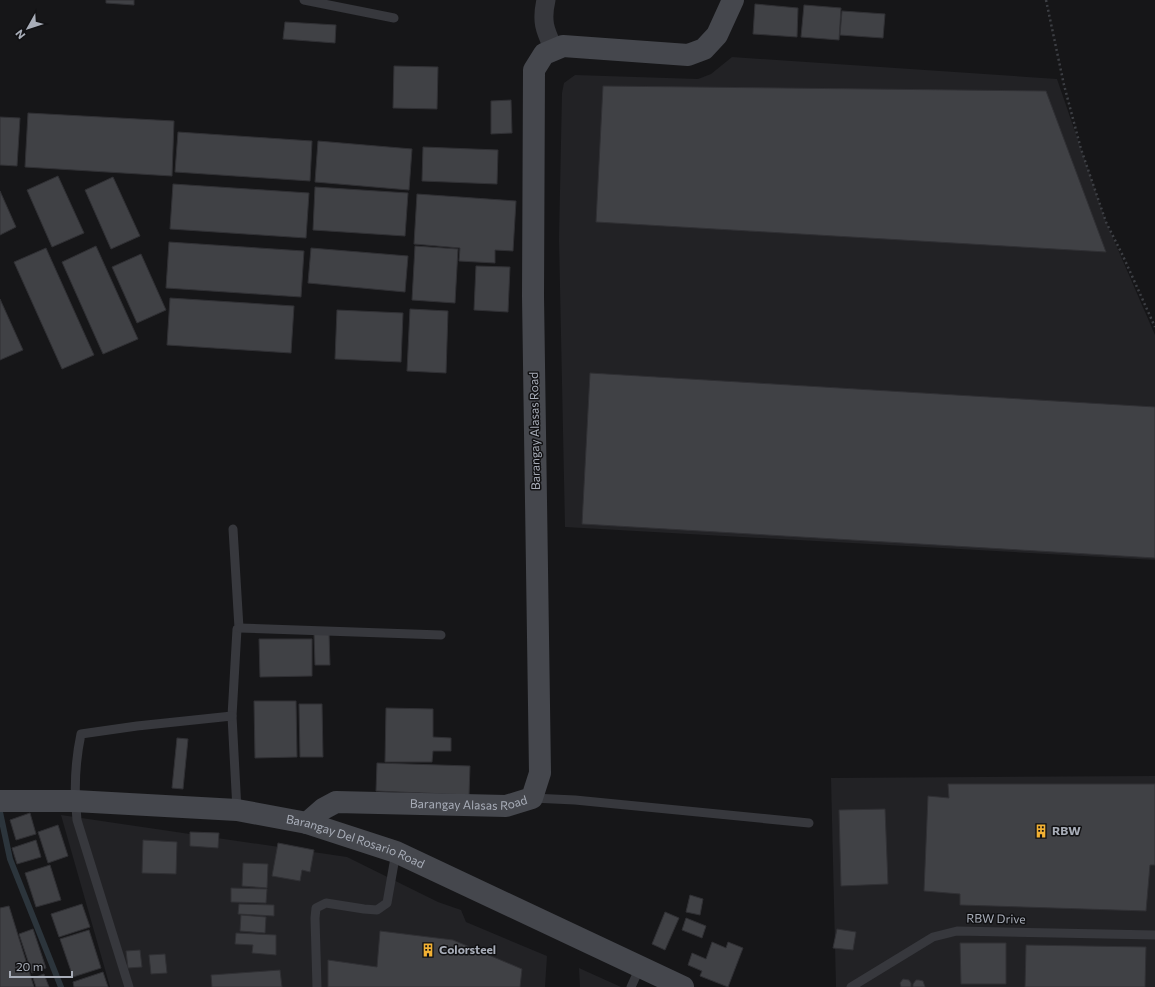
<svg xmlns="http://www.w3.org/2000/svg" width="1155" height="987" viewBox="0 0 1155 987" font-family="Commissioner,sans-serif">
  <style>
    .built { fill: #222225 }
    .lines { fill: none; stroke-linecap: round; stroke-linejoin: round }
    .stream { stroke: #2c353c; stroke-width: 6 }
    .building { fill: #404145; stroke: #303034 }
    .path { stroke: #3d3f44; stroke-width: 2.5; stroke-dasharray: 2 3; stroke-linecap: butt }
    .lane { stroke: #37383d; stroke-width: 9 }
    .street { stroke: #37383d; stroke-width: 19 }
    .secondary { stroke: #45474d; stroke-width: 22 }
    .labels { text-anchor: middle; stroke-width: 3; stroke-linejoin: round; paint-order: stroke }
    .street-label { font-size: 12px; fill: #a8adb8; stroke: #111113 }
    .poi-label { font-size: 12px; font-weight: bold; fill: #a8adb8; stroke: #111113; text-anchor: start }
  </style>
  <rect width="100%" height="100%" fill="#161618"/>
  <g class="built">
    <polygon points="732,57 1057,79 1106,222 1155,335 1155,560 565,527 559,239 562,93 564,83 575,75 698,79 711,74"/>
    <polygon points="1155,776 1155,987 836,987 831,778"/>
    <polygon points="61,815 347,857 438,902 461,910 466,922 547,956 545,987 110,987"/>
    <polygon points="579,968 621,987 580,987"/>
  </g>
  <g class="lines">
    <polyline class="stream" points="0,812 10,859 61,987"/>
  </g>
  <g class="building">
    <polygon points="106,0 134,0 134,5 106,3"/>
    <polygon points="755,4 798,8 797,37 753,34"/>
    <polygon points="804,5 841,8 839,40 801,37"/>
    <polygon points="842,11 885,14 883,38 840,35"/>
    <polygon points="285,22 336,25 335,43 283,39"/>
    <polygon points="394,66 438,67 437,109 393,108"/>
    <polygon points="603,86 1046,91 1106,252 596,222"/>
    <polygon points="511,100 512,133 491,134 491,101"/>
    <polygon points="28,113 174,121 172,176 25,167"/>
    <polygon points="0,117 20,118 17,166 0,165"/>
    <polygon points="178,132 312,141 310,181 175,172"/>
    <polygon points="318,141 412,149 409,190 315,182"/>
    <polygon points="423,147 498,150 497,184 422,181"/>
    <polygon points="58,176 84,233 52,247 27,190"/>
    <polygon points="113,177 140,236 111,249 85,190"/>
    <polygon points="173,184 309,193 306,238 170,229"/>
    <polygon points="315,187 408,193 405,236 313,230"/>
    <polygon points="0,191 16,227 0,235"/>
    <polygon points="417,194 516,201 513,251 495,250 495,263 459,261 460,248 414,244"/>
    <polygon points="169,242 304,251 301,297 166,288"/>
    <polygon points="96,246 138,339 103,354 62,262"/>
    <polygon points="415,246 458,249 455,303 412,300"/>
    <polygon points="46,248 94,355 62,369 14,262"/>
    <polygon points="311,248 408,256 405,292 308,283"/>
    <polygon points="141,254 166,310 137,323 112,267"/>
    <polygon points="476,266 510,267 508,312 474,310"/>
    <polygon points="170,298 294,306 291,353 167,345"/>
    <polygon points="0,299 23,350 0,360"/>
    <polygon points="410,309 448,311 446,373 407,371"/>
    <polygon points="337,310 403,313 401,362 335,359"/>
    <polygon points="590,373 1155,407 1155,558 582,524"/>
    <polygon points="314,633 329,633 330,665 315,665"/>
    <polygon points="259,639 312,639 312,676 260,677"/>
    <polygon points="254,701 296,701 297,757 255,758"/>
    <polygon points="299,704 322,704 323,757 300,757"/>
    <polygon points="386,708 433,709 433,737 451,738 451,751 433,751 432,762 385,762"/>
    <polygon points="177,738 188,739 183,789 172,788"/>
    <polygon points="377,763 470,766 469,795 376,791"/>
    <polygon points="948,784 1155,784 1155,865 1150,865 1146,911 960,905 960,894 924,891 928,796 949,798"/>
    <polygon points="885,809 888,884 841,886 839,810"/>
    <polygon points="30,813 36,834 16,840 10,820"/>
    <polygon points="58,825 68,856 48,863 38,832"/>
    <polygon points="190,832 219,833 218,848 190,846"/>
    <polygon points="36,840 41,857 17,864 12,848"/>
    <polygon points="143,840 177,842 176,874 142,873"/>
    <polygon points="278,843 314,850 310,872 302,870 300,881 272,876"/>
    <polygon points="243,863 268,864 267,888 242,886"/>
    <polygon points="50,865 61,900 36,907 25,873"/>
    <polygon points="231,888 267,889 266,903 231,902"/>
    <polygon points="690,895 703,899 700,915 686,912"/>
    <polygon points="82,904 90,927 59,937 51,914"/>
    <polygon points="239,904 274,905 274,916 238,914"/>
    <polygon points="9,906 34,987 0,987 0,908"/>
    <polygon points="665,912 679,918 665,950 652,944"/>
    <polygon points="241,915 266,917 265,933 240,931"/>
    <polygon points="686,918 706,926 702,938 682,930"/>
    <polygon points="33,929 46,968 32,973 19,934"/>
    <polygon points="837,929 856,932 853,950 833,948"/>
    <polygon points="89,930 101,968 73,977 60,939"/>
    <polygon points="380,931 453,940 522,969 520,987 328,987 328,960 377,967"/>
    <polygon points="236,933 276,935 276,955 252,953 253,945 235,944"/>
    <polygon points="712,942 726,948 728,942 743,948 728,987 700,976 702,971 688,965 692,953 706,959"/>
    <polygon points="960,943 1006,943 1006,984 961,984"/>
    <polygon points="1026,945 1146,947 1145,987 1025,987"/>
    <polygon points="140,950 142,967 128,968 126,951"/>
    <polygon points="165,954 167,973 151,974 149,955"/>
    <polygon points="280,970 282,987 212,987 211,975"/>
    <polygon points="103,972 108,987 74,987 73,982"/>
    <polygon points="44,974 49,987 36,987 33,978"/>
    <polygon points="903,979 909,980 911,983 911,987 901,987 900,983"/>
    <polygon points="916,980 919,980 923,981 925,987 913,987 913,984"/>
  </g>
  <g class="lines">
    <polyline class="path" points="1046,0 1064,85 1081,149 1106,222 1123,256 1155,327"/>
    <g class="lane">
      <polyline points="304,0 394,18"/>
      <polyline points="233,529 239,628 237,629 232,716 237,810"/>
      <polyline points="239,628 441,635"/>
      <polyline points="532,798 575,800 809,823"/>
      <path d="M129,987L77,820C74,792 75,762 81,734L137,726L232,716"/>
      <polyline points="317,987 315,918 316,908 326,903 364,909 377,910 387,903 396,852"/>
      <polyline points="631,987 640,967"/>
      <polyline points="851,987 933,937 957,931 1155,935"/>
    </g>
    <path class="street" d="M546,0C541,22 545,30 554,50"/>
    <g class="secondary">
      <path id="s1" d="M0,801H75L237,810L307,823L396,852L683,987"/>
      <path id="s2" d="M307,823L323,809L336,802L506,806L532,798L540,773L533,296L534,70L544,54L563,46L688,55L704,49L717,35L733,0"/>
    </g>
  </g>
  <defs>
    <g id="building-bare" transform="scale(1.08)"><path d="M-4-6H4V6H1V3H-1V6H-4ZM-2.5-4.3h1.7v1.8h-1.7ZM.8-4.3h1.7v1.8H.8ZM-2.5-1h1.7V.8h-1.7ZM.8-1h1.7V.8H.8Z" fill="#f2b134" stroke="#111113" stroke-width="2.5" paint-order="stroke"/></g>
  </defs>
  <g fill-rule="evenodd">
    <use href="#building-bare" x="1041" y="831"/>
    <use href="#building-bare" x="428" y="950"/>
  </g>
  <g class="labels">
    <g class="street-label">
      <text transform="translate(535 431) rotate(-91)" y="4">Barangay Alasas Road</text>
      <text dy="4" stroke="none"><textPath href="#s2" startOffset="169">Barangay Alasas Road</textPath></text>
      <text dy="4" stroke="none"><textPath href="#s1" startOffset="360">Barangay Del Rosario Road</textPath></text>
      <text transform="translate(996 919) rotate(1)" y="4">RBW Drive</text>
    </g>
    <g class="poi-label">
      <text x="1052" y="835">RBW</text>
      <text x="439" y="954">Colorsteel</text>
    </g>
  </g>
  <g transform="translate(28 28) rotate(231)" stroke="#111113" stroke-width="3" paint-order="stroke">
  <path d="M0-3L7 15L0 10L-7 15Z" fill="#a8adb8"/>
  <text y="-6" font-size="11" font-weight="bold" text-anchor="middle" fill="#a8adb8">N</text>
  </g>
  <path d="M10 971v6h62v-6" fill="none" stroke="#a8adb8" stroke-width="2"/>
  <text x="16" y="971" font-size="12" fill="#a8adb8" stroke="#111113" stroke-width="3" paint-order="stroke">20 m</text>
</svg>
